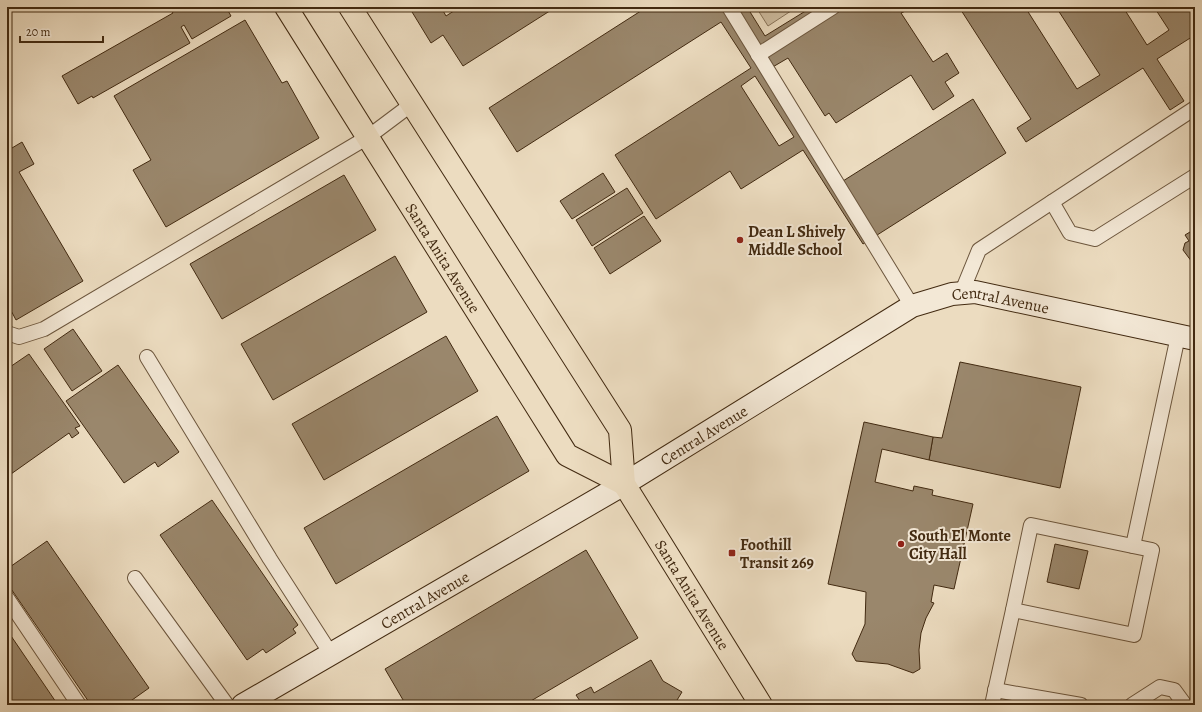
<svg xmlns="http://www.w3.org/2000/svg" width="1202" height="712" viewBox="0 0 1202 712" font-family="Alegreya,serif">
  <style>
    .green { fill: #cfbea2; stroke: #88745a }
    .building { fill: #9a876c; stroke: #422a11; fill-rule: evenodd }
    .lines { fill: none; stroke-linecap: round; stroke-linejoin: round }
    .lane-casing { stroke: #6c563d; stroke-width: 16 }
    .secondary-casing { stroke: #422a11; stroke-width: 24 }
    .primary-casing { stroke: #422a11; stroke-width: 24 }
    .lane { stroke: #f3e8d6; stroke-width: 14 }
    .secondary { stroke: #f3e8d6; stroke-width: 22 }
    .primary { stroke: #ecdcc0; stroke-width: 22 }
    .poi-dot { fill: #8f2418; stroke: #f3e8d6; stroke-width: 1.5 }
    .labels { text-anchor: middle; stroke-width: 4; stroke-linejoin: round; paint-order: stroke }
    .poi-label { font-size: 16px; font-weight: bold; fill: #422a11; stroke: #f3e8d6; text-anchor: start }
    .street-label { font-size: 16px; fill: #422a11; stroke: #f3e8d6 }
  </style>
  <rect width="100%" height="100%" fill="#ecdcc0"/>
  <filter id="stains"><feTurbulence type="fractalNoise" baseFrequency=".005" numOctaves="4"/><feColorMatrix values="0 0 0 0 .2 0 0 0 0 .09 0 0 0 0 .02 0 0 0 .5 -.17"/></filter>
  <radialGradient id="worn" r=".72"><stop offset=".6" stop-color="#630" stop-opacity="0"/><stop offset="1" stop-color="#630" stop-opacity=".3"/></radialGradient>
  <polygon class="green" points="756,7 797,7 768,26"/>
  <g class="building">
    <polygon points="169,7 226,7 231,16 192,39 184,25 181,27 190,43 93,98 92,96 78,104 62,76 173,13"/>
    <polygon points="409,7 441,7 446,16 460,7 556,7 463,66 443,35 431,43"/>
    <path d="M647,7H747L765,36L812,7H915L901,13L933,62L947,53L959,73L945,82L954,96L933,110L911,75L836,123L829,113L825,116L788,58L771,68L843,181L973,99L1006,153L863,244L803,150L741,189L730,171L656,219L615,155L751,68L721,22L517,152L489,108ZM755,76L794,137L779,146L741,86Z"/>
    <polygon points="959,7 1025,7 1077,89 1100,75 1056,7 1123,7 1147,45 1169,30 1154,7 1195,7 1195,35 1157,59 1184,101 1170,110 1143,68 1026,142 1017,128 1031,119"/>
    <polygon points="245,20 282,83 287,81 319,138 166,227 133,170 151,160 114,96"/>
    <polygon points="22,142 34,164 19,172 83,281 16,320 7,303 7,151"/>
    <polygon points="603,173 615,192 572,219 560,201"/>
    <polygon points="344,175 376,230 222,319 190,264"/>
    <polygon points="627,188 643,213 592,246 576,220"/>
    <polygon points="644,216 661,241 610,274 594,248"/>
    <polygon points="1195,229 1195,266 1183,250 1185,243 1189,241 1185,235"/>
    <polygon points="395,256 427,312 273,400 241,344"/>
    <polygon points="73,329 102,371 72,391 44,349"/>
    <polygon points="446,336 478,391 324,480 292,424"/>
    <polygon points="29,354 80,426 75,428 79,433 72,438 69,433 11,474 7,469 7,369"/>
    <polygon points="960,362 1081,387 1060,488 929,460 933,437 942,438"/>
    <polygon points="118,365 179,452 158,467 155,462 124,483 66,401"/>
    <polygon points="497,416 529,471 336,584 304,528"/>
    <polygon points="864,422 933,437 929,460 882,449 875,482 913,491 914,486 933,490 932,495 973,504 954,589 934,585 931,602 934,603 926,618 921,633 919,650 920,669 913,673 888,664 856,661 852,654 865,624 866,592 828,584"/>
    <polygon points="212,500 298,625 293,629 296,633 266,653 263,649 247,660 160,535"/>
    <polygon points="47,541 149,688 125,705 91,705 7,583 7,569"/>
    <polygon points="1055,544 1088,551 1079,589 1047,582"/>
    <polygon points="586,550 638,638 524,705 406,705 385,669"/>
    <polygon points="7,630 58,705 7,705"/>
    <polygon points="651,660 663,681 682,692 674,705 573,705 580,701 576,695 591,687 594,693"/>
  </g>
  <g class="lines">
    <g class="lane-casing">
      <g id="lane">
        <polyline points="729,7 912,306"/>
        <polyline points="758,55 833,7"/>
        <polyline points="1052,202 1070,233 1095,239 1195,176"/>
        <polyline points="961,294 979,250 1195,108"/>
        <polyline points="7,333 19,337 44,329 368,137 412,104"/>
        <polyline points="147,357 270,559 331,654"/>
        <polygon points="1031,525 1152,550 1134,635 1013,610"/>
        <polyline points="1133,546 1178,336"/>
        <polyline points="135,578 227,705"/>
        <polyline points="7,598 79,705"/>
        <polyline points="995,690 1081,705"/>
        <polyline points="992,705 1013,610"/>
        <polyline points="1132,705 1160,687 1174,690 1185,705"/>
      </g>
    </g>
    <g class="secondary-casing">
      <g id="secondary">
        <path id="s1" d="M243,705L624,484L912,306L952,294L975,292L1195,339"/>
      </g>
    </g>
    <g class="primary-casing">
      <g id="primary">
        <path id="s2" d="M286,7L567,455L624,484"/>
        <path id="s3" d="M350,7L620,430L624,484L761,705"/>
      </g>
    </g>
    <use href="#lane" class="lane"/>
    <use href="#secondary" class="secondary"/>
    <use href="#primary" class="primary"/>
  </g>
  <g class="poi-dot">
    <circle cx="740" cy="240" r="4"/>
    <circle cx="901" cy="544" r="4"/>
    <rect x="728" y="549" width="8" height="8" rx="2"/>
  </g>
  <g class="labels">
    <g class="poi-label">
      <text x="748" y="237">Dean L Shively<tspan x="748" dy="18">Middle School</tspan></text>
      <text x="909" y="541">South El Monte<tspan x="909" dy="18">City Hall</tspan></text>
      <text x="740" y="550">Foothill<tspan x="740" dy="18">Transit 269</tspan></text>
    </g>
    <g class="street-label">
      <text dy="6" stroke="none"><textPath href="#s2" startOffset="296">Santa Anita Avenue</textPath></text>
      <text dy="6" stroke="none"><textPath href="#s1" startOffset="870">Central Avenue</textPath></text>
      <text dy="6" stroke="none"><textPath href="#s1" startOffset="534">Central Avenue</textPath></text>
      <text dy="6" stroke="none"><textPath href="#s3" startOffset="686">Santa Anita Avenue</textPath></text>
      <text dy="6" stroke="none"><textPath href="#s1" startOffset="210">Central Avenue</textPath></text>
    </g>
  </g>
  <rect width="1202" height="712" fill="none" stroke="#ecdcc0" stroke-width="24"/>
  <rect x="8" y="8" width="1186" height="696" fill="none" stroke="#422a11" stroke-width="2"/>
  <rect x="12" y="12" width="1178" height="688" fill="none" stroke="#422a11"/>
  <path d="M20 36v6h83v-6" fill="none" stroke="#422a11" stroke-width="2"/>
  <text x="26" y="36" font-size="12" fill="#422a11" stroke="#f3e8d6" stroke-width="3" paint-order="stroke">20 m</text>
  <rect width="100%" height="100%" filter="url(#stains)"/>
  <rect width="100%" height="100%" fill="url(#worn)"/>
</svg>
